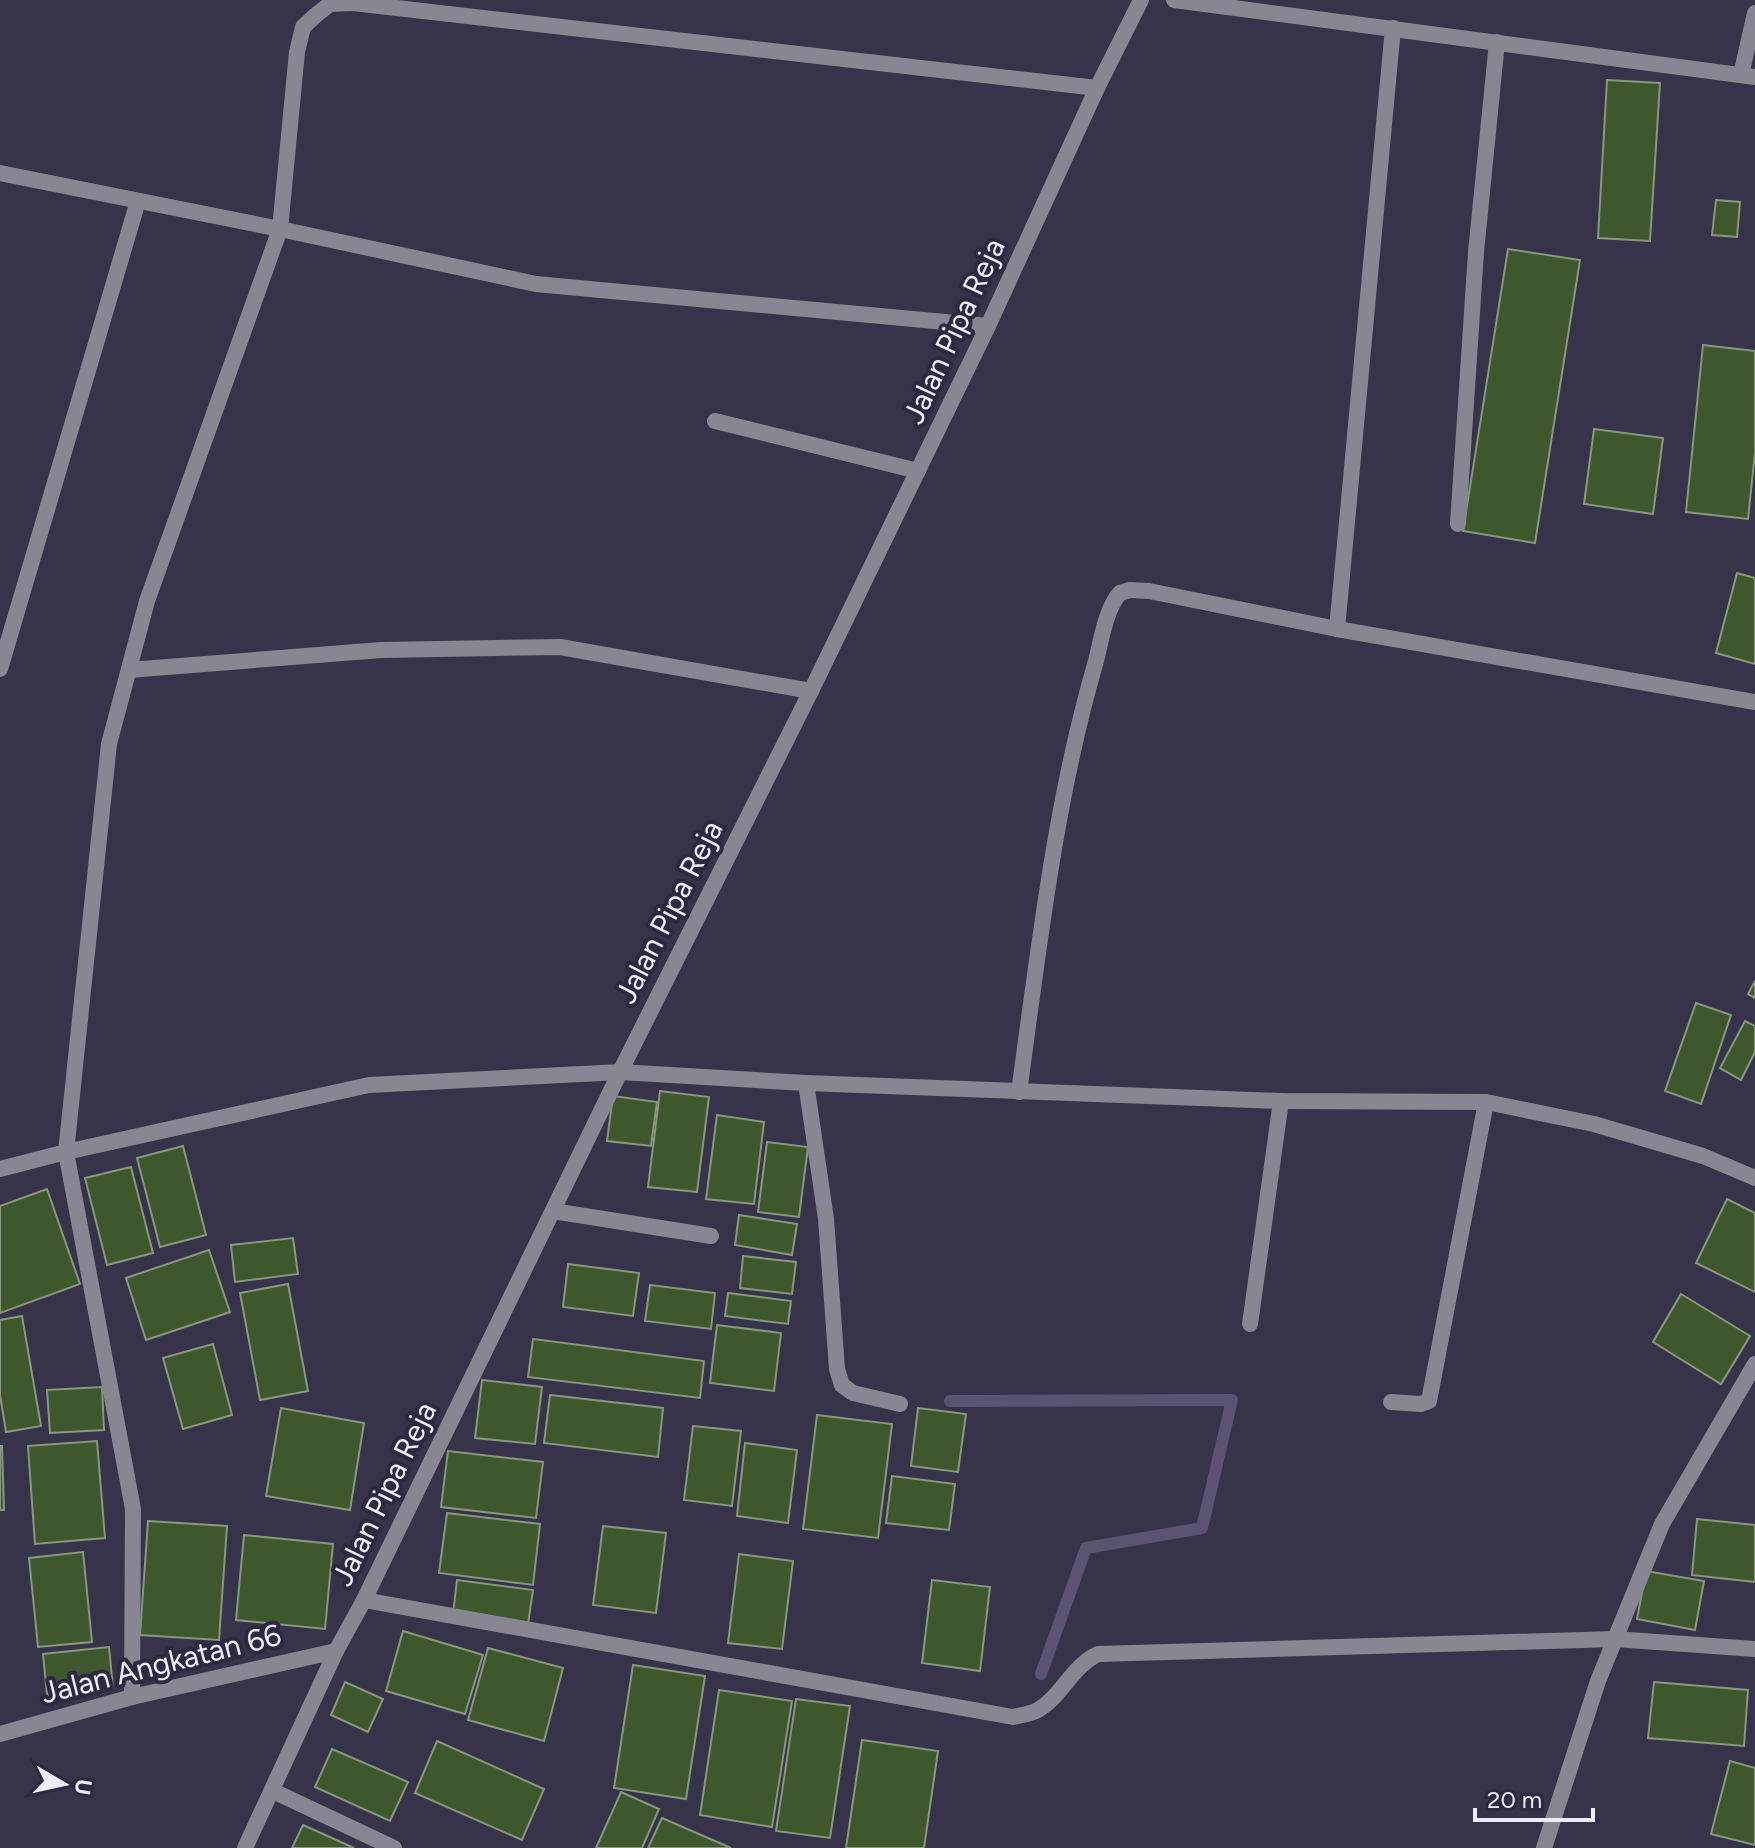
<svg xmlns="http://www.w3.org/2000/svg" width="1755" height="1848" viewBox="0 0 1755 1848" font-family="Figtree,sans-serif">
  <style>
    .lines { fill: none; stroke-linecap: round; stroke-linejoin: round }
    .stream { stroke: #5c5373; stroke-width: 12 }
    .building { fill: #3f572c; stroke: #88977e; stroke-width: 2 }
    .service { stroke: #878692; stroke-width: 16 }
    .minor { stroke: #878692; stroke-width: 16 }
    .tertiary { stroke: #878692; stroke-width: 16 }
    .labels { text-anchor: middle; stroke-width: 8; stroke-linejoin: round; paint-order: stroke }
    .street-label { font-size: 30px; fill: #eeecfb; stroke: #2d2940 }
  </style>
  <rect width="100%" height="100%" fill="#37334a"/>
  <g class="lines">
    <polyline class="stream" points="950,1401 1232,1400 1202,1528 1086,1548 1041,1674"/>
  </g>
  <g class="building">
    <polygon points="1607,80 1660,83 1650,241 1598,238"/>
    <polygon points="1716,200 1740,202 1737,237 1712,235"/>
    <polygon points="1508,249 1580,260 1535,543 1463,531"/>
    <polygon points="1703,345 1755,351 1755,452 1748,519 1686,512"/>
    <polygon points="1594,429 1663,438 1653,514 1584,504"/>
    <polygon points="1737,573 1755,578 1755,664 1716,653"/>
    <polygon points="1755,981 1755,998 1748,994"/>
    <polygon points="1696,1003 1731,1015 1701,1104 1665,1091"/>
    <polygon points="1745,1021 1755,1026 1755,1052 1741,1080 1720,1068"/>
    <polygon points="660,1091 709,1097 697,1192 648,1187"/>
    <polygon points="613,1096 657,1102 651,1146 607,1141"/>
    <polygon points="717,1115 764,1122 754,1204 706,1199"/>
    <polygon points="767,1142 808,1147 799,1217 758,1212"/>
    <polygon points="183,1146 206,1235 160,1247 137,1158"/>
    <polygon points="131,1167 153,1253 107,1265 85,1178"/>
    <polygon points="47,1189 80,1284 0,1313 0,1206"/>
    <polygon points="1727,1199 1755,1213 1755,1292 1696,1263"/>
    <polygon points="739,1215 797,1224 792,1255 735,1245"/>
    <polygon points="293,1238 298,1274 235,1282 231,1245"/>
    <polygon points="209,1250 230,1312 146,1340 126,1278"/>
    <polygon points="743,1256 796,1262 792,1294 740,1288"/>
    <polygon points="568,1264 639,1273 633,1316 563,1307"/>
    <polygon points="288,1284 308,1391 260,1400 240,1293"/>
    <polygon points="650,1285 715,1293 711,1329 645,1321"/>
    <polygon points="728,1293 791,1301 788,1324 725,1316"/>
    <polygon points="1681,1294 1750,1336 1721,1384 1653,1342"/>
    <polygon points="22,1316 41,1426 6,1432 0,1395 0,1320"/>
    <polygon points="717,1325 781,1333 774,1391 710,1383"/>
    <polygon points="533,1339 704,1361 700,1398 528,1377"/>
    <polygon points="213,1344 232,1415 183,1429 163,1358"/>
    <polygon points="482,1380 542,1387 535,1444 475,1438"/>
    <polygon points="102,1387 104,1430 50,1433 47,1390"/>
    <polygon points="550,1395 663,1408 658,1457 544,1443"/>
    <polygon points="281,1408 364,1423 350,1510 266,1496"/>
    <polygon points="918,1408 966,1414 958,1472 911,1466"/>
    <polygon points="817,1415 892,1424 878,1538 803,1529"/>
    <polygon points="693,1426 741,1431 732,1506 684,1500"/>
    <polygon points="97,1441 105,1538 35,1544 28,1446"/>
    <polygon points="745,1443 797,1450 788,1523 737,1516"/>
    <polygon points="0,1446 2,1446 4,1510 0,1510"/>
    <polygon points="448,1451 543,1462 536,1518 441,1507"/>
    <polygon points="892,1476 955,1484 949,1530 886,1523"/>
    <polygon points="447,1513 540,1524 533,1585 439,1573"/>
    <polygon points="1697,1519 1755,1525 1755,1582 1692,1575"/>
    <polygon points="148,1521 227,1526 219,1640 140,1635"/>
    <polygon points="603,1526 666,1533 656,1613 593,1605"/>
    <polygon points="244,1535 333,1544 325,1629 236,1620"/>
    <polygon points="83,1552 92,1642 38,1647 29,1558"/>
    <polygon points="739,1554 793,1561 782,1649 728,1643"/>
    <polygon points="1646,1571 1704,1581 1695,1630 1637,1619"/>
    <polygon points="457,1580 533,1590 528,1624 453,1614"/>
    <polygon points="932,1580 990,1587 980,1671 922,1663"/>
    <polygon points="403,1631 483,1655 465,1714 386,1691"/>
    <polygon points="109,1647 113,1688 47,1695 43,1654"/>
    <polygon points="488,1648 563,1668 544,1741 468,1720"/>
    <polygon points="633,1665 705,1676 686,1799 614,1788"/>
    <polygon points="345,1682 383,1699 368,1732 331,1715"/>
    <polygon points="1654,1682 1748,1690 1744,1746 1648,1738"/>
    <polygon points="719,1690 792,1701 772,1827 700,1815"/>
    <polygon points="796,1699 850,1706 830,1838 776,1831"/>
    <polygon points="862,1740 938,1751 924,1848 846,1848"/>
    <polygon points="437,1741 544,1789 522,1840 415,1793"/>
    <polygon points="332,1749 408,1782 390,1821 315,1787"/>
    <polygon points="1730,1761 1755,1768 1755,1845 1711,1834"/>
    <polygon points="621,1792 659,1809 642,1848 596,1848"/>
    <polygon points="662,1818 731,1848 648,1848"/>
    <polygon points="303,1825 354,1848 292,1848"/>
  </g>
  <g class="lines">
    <polyline class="service" points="553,1211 711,1236"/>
    <g class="minor">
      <polyline points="1174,0 1755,77"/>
      <polyline points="1741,75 1755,13"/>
      <polyline points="0,173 280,229 536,284 988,326"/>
      <polyline points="715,421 918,471"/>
      <polyline points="1458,524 1476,252 1497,42"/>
      <polyline points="1337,629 1393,28"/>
      <polyline points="0,669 138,201"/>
      <polyline points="129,670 381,650 560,647 811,691"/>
      <polyline points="806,1083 826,1219 837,1369 842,1385 853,1393 900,1404"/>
      <path d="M1019,1092C1039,948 1055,801 1096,661C1101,641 1106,608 1120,593L1130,590L1149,591L1337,629L1755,702"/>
      <polyline points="0,1169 66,1152 369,1085 620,1072 806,1083 1281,1101 1486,1102 1594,1124 1703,1156 1755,1178"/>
      <polyline points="1250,1324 1281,1101"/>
      <polyline points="1391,1402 1421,1404 1429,1401 1486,1102"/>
      <path d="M364,1600L1013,1717C1021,1715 1031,1714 1038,1710C1062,1696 1071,1667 1098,1654L1615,1639L1755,1649"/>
      <polyline points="132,1697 133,1509 66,1152 109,744 147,601 280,229 297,52 303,27 316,15 330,4 353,3 1097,88"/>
      <polyline points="273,1791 394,1848"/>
      <polyline points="1544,1848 1598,1681 1662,1524 1755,1364"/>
    </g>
    <g class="tertiary">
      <polyline points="0,1734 132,1697 336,1651"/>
      <polyline points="245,1848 336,1651 364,1600 620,1072 811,691 988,326 1097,88 1141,0"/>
    </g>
  </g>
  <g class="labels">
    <g class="street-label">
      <text transform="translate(954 331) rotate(-65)" y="10">Jalan Pipa Reja</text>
      <text transform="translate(669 912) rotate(-63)" y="10">Jalan Pipa Reja</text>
      <text transform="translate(384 1494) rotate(-64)" y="10">Jalan Pipa Reja</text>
      <text transform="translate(161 1664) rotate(-14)" y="10">Jalan Angkatan 66</text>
    </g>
  </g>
  <g transform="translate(64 1784) rotate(99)" stroke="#2d2940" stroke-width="6" paint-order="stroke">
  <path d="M0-6L14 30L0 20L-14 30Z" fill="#eeecfb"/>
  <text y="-12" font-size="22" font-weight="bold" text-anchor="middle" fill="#eeecfb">U</text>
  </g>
  <path d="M1475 1808v12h118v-12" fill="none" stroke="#eeecfb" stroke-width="4"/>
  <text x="1487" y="1808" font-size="24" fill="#eeecfb" stroke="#2d2940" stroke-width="6" paint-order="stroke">20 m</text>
</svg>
